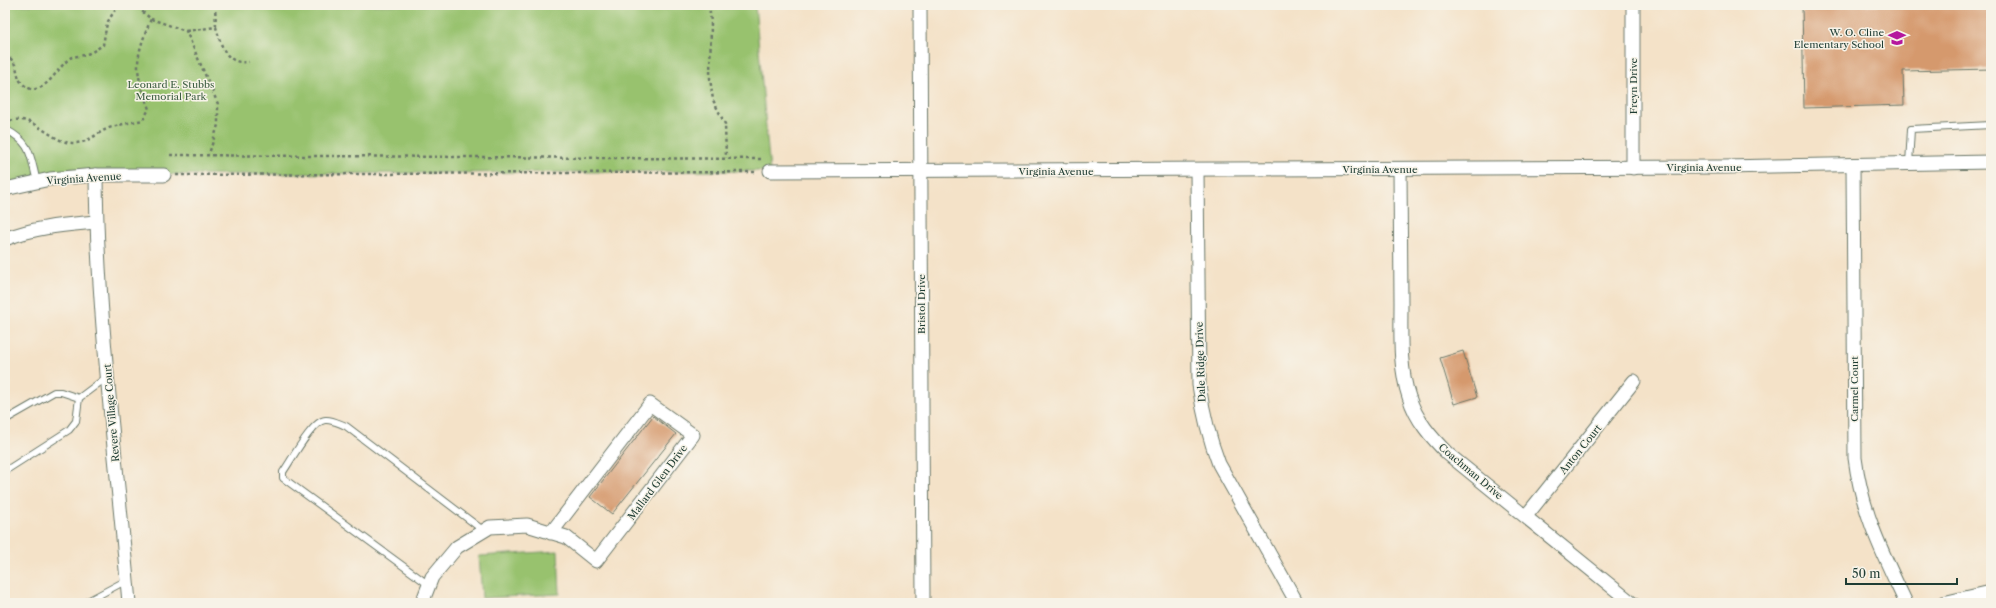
<svg xmlns="http://www.w3.org/2000/svg" width="1996" height="608" viewBox="0 0 1996 608" font-family="'Libre Caslon Text',serif">
  <style>
    .green { fill: #98c26e; stroke: #5c8051 }
    .building { fill: #d5996d }
    .lines { fill: none; stroke-linecap: round; stroke-linejoin: round }
    .service-casing { stroke: #6a7768; stroke-width: 8 }
    .minor-casing { stroke: #6a7768; stroke-width: 15 }
    .path { stroke: #6a7768; stroke-width: 2.5; stroke-dasharray: 3 3; stroke-linecap: butt }
    .service { stroke: #fff; stroke-width: 6 }
    .minor { stroke: #fff; stroke-width: 13 }
    .labels { text-anchor: middle; stroke-width: 3; stroke-linejoin: round; paint-order: stroke }
    .poi-label { font-size: 10px; fill: #1f3d34; stroke: #f7f3e8; text-anchor: end }
    .park-label { font-size: 10px; fill: #3d5e42; stroke: #f7f3e8 }
    .street-label { font-size: 10px; fill: #1f3d34; stroke: #f7f3e8 }
  </style>
  <rect width="100%" height="100%" fill="#f7f3e8"/>
  <filter id="ink" filterUnits="userSpaceOnUse"><feTurbulence type="fractalNoise" baseFrequency=".025" numOctaves="2"/><feDisplacementMap in="SourceGraphic" scale="8" xChannelSelector="R" yChannelSelector="G"/><feConvolveMatrix kernelMatrix="1 2 1 2 8 2 1 2 1" color-interpolation-filters="sRGB"/></filter>
  <filter id="wash" filterUnits="userSpaceOnUse"><feTurbulence type="fractalNoise" baseFrequency=".012" numOctaves="4" result="noise"/><feDisplacementMap in="SourceGraphic" scale="16" xChannelSelector="R" yChannelSelector="G"/><feGaussianBlur stdDeviation="0.9" result="paint"/><feColorMatrix in="noise" values="0 0 0 0 0 0 0 0 0 0 0 0 0 0 0 0 0 1.4 0 .05"/><feComposite in="paint" operator="in"/></filter>
  <g filter="url(#wash)">
    <rect width="100%" height="100%" fill="#f4e2c8"/>
    <g class="green">
      <polygon points="5,5 755,5 770,171 96,175 5,189"/>
      <polygon points="558,551 560,594 482,598 479,556"/>
    </g>
    <g id="blocks">
      <g class="building">
        <polygon points="1802,5 1991,5 1991,69 1903,71 1904,105 1804,108"/>
        <polygon points="1463,351 1477,397 1454,404 1440,358"/>
        <polygon points="653,416 676,434 612,514 590,497"/>
      </g>
    </g>
  </g>
  <g filter="url(#ink)">
    <use href="#blocks" fill-opacity="0" stroke="#6a7768" stroke-width="1"/>
    <g class="lines">
      <g class="service-casing">
        <g id="service">
          <path d="M5,129C32,143 30,155 37,182"/>
          <polyline points="1909,164 1911,129 1991,125"/>
          <polyline points="79,398 107,377"/>
          <polyline points="5,420 54,392 61,392 79,398"/>
          <polyline points="5,471 69,430 76,421 79,398"/>
          <path d="M429,585L283,478V472C291,461 312,421 325,420C332,419 340,424 346,426L484,531"/>
          <polyline points="84,603 127,580"/>
        </g>
      </g>
      <g class="minor-casing">
        <g id="minor">
          <polyline points="920,5 923,603"/>
          <polyline points="1633,5 1633,168"/>
          <path d="M1853,165L1855,458C1862,513 1883,554 1906,603"/>
          <path d="M1400,169C1400,214 1401,258 1401,303C1401,334 1399,367 1409,397C1416,420 1431,437 1448,454L1632,603"/>
          <path d="M1197,170L1199,385C1203,413 1209,438 1219,464L1297,603"/>
          <polyline points="770,171 1724,167 1991,162"/>
          <path d="M96,175C97,318 117,461 129,603"/>
          <polyline points="5,189 50,179 96,175 164,175"/>
          <path d="M5,239C34,227 65,225 96,222"/>
          <polyline points="1526,516 1634,381"/>
          <polyline points="422,603 432,577 457,547 490,527 527,525 566,537 596,561 693,435 650,404 551,533"/>
          <polyline points="1943,603 1991,592"/>
        </g>
      </g>
      <g class="path">
        <polyline points="215,5 216,27"/>
        <polyline points="709,5 711,22 710,78 713,100 725,124 726,158"/>
        <polyline points="151,19 186,31 218,104 218,125 209,154"/>
        <path d="M186,31L216,27C221,45 225,65 249,62"/>
        <path d="M5,55C22,64 13,76 24,85C43,102 59,63 72,57C76,56 81,56 84,55C91,53 97,49 103,45L107,23L118,5"/>
        <path d="M10,121C31,114 47,137 66,142C88,147 95,132 112,127C122,124 133,122 143,120L149,109C134,69 134,60 151,19L136,6L131,5"/>
        <polyline points="170,155 763,159"/>
        <polyline points="176,175 757,172"/>
      </g>
      <use href="#service" class="service"/>
      <use href="#minor" class="minor"/>
    </g>
  </g>
  <defs>
    <g id="school-bare" transform="scale(1.38)"><path d="M0-5L7-2L0 1L-7-2ZM-4 1L0 2.5L4 1V4Q0 6-4 4Z" fill="#b5179e" stroke="#f7f3e8" stroke-width="2.5" paint-order="stroke"/></g>
  </defs>
  <g fill-rule="evenodd">
    <use href="#school-bare" x="1897" y="38"/>
  </g>
  <g class="labels">
    <g class="poi-label">
      <text x="1884" y="36">W. O. Cline<tspan x="1884" dy="12">Elementary School</tspan></text>
    </g>
    <g class="park-label">
      <text x="171" y="88">Leonard E. Stubbs<tspan x="171" dy="12">Memorial Park</tspan></text>
    </g>
    <g class="street-label">
      <text transform="translate(1633 86) rotate(-90)" y="4">Freyn Drive</text>
      <text x="1704" y="171">Virginia Avenue</text>
      <text x="1380" y="173">Virginia Avenue</text>
      <text x="1056" y="175">Virginia Avenue</text>
      <text transform="translate(84 178) rotate(-4)" y="4">Virginia Avenue</text>
      <text transform="translate(921 304) rotate(-90)" y="4">Bristol Drive</text>
      <text transform="translate(1200 362) rotate(-92)" y="4">Dale Ridge Drive</text>
      <text transform="translate(1854 389) rotate(-90)" y="4">Carmel Court</text>
      <text transform="translate(111 413) rotate(-95)" y="4">Revere Village Court</text>
      <text transform="translate(1580 449) rotate(-51)" y="4">Anton Court</text>
      <text transform="translate(1471 471) rotate(40)" y="4">Coachman Drive</text>
      <text transform="translate(657 482) rotate(-53)" y="4">Mallard Glen Drive</text>
    </g>
  </g>
  <rect width="1996" height="608" fill="none" stroke="#f7f3e8" stroke-width="20"/>
  <path d="M1846 578v6h111v-6" fill="none" stroke="#1f3d34" stroke-width="2"/>
  <text x="1852" y="578" font-size="12" fill="#1f3d34" stroke="#f7f3e8" stroke-width="3" paint-order="stroke">50 m</text>
</svg>
